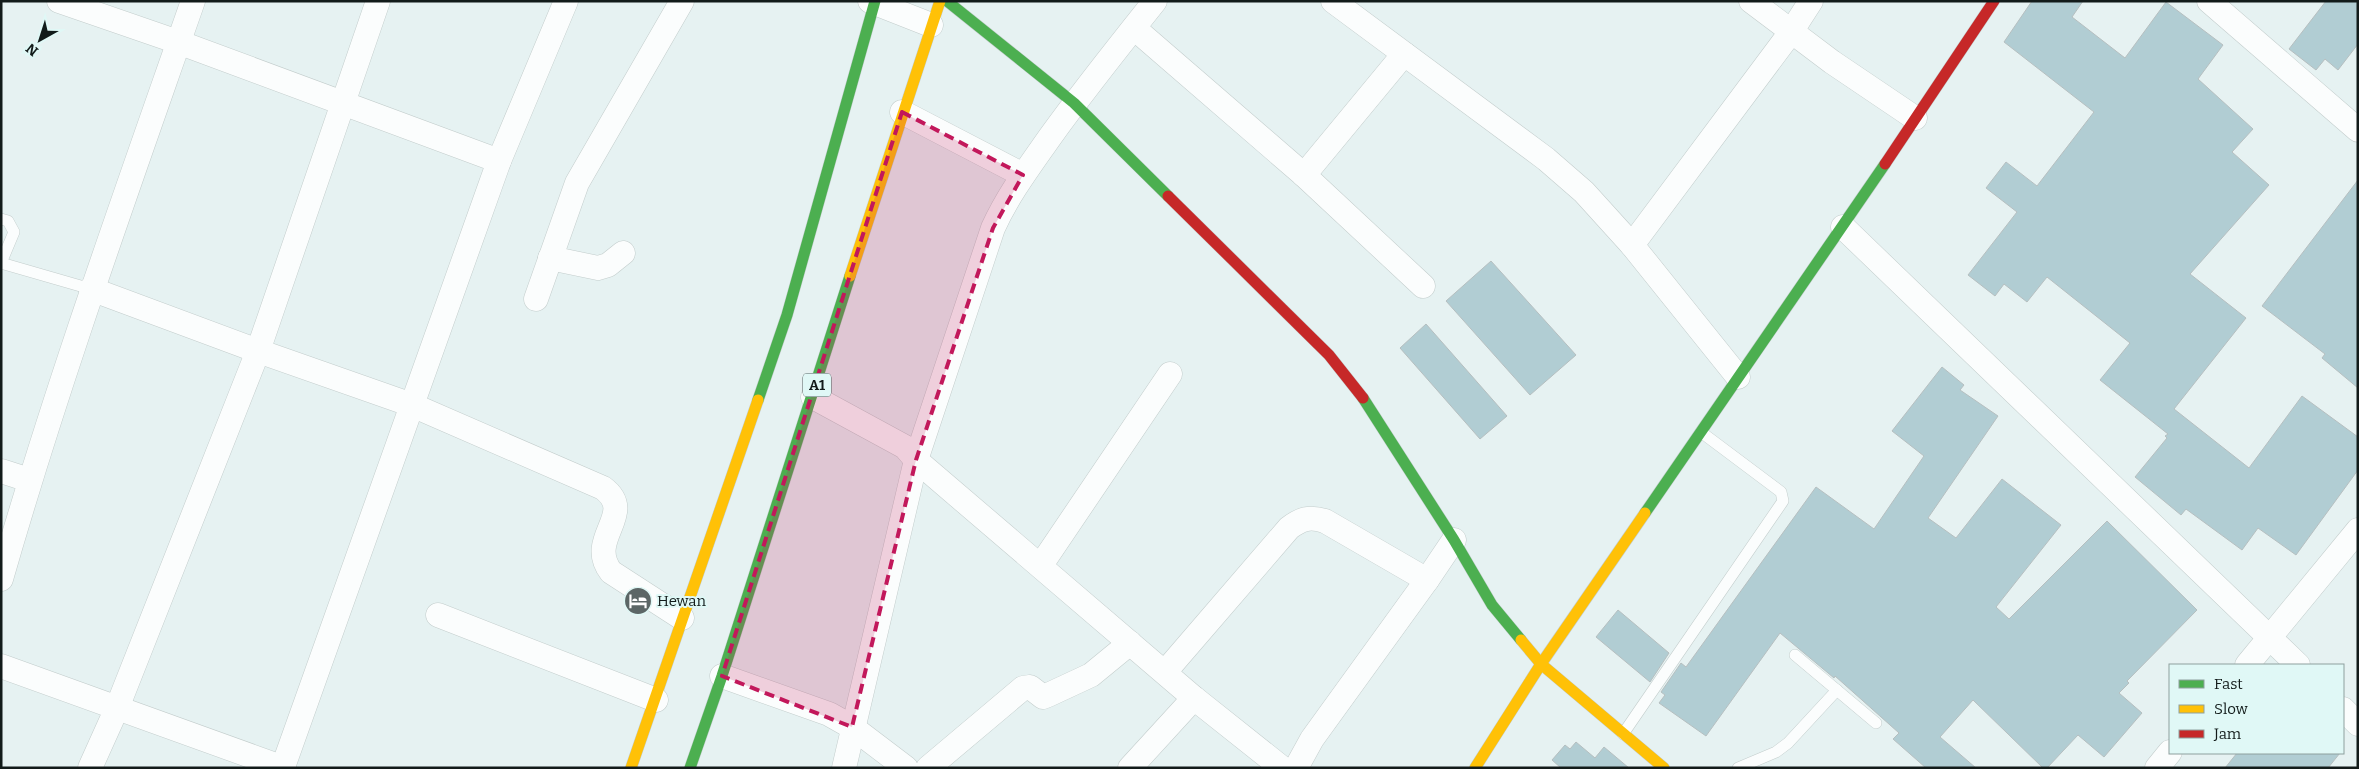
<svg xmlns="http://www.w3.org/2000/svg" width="2359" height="769" viewBox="0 0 2359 769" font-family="Bitter,serif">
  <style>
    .building { fill: #b1cdd3; stroke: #b6bfc0 }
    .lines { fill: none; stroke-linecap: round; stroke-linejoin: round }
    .lane-casing { stroke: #c3cdcc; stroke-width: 12 }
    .street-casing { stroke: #c3cdcc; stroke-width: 25 }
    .fast-casing { stroke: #c3cdcc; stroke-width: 12 }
    .slow-casing { stroke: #c3cdcc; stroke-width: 12 }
    .jam-casing { stroke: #c3cdcc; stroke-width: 12 }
    .lane { stroke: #fbfdfd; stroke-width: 11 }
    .street { stroke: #fbfdfd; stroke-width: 24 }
    .fast { stroke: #4caf50; stroke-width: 11 }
    .slow { stroke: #ffc107; stroke-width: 11 }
    .jam { stroke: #c62828; stroke-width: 11 }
    .marked { fill: #c2185b; fill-opacity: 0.2; stroke: #c2185b; stroke-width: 4; stroke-dasharray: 10 6; stroke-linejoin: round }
    .labels { text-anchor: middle; stroke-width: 4; stroke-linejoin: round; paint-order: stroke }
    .shield { fill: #e0f8f6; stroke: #505d5c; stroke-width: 1 }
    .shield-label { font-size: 14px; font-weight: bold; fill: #121b1a }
    .poi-label { font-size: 15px; fill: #121b1a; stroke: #e0f8f6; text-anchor: start }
  </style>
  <rect width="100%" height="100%" fill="#e6f2f2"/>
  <g class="building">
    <polygon points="2032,1 2083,1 2072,17 2125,58 2166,2 2223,45 2198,79 2253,129 2232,152 2269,185 2190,274 2246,318 2174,409 2249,468 2302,396 2358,437 2358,470 2296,555 2258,528 2242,550 2186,509 2181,515 2135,477 2167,438 2165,436 2168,434 2100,380 2130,343 2047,277 2027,302 2004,284 1995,296 1968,275 2017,212 1986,188 2006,162 2037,186 2094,112 2004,42"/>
    <polygon points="2326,1 2358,1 2358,44 2338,70 2325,59 2316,70 2289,49"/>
    <polygon points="2358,180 2358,388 2322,358 2325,354 2262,306"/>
    <polygon points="1491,261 1576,355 1530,395 1446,301"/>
    <polygon points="1426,324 1507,416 1480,439 1400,348"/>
    <polygon points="1942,367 1964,385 1960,390 1998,416 1928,518 1956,538 2002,479 2061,525 1996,607 2009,619 2107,521 2197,610 2127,681 2129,683 2119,693 2142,713 2104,757 2078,735 2047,768 2043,768 1973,700 1940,737 1976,768 1926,768 1893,739 1899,733 1835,676 1834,678 1780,633 1706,736 1659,703 1665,695 1661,692 1681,663 1686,667 1816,487 1874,529 1924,456 1892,431"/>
    <polygon points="1618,610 1669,653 1650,682 1596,637"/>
    <polygon points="1576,742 1595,758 1604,747 1629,768 1561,768 1552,760 1565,745 1570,749"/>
    <polygon points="2237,753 2340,753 2328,768 2225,768"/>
  </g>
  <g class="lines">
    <g class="lane-casing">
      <g id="lane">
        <polyline points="1,219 8,221 14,232 1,263"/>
        <polyline points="1,263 91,289"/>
        <polyline points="1795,655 1876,723"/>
        <polyline points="1623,734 1783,501 1781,492 1701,432"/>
        <polyline points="1738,768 1776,752 1788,743 1837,690"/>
      </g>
    </g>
    <g class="street-casing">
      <g id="street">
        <polyline points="59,1 178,42 499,161"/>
        <polyline points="870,1 931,25"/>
        <polyline points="1333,1 1546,159 1584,192 1632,245 1738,377"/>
        <polyline points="1751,1 1832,62 1915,118"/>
        <polyline points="2209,1 2358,130"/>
        <polyline points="1134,28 1304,175 1423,286"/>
        <polyline points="902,112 1023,175"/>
        <polyline points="1304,175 1404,54"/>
        <polyline points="1843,227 2298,665"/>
        <polyline points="1632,245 1791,32 1811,1"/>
        <polyline points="550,258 598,268 608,265 623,253"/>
        <path d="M91,289L258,351L412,405L603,488C638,514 585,538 611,572L682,618"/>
        <polyline points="536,299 577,183 682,1"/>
        <polyline points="813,397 905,447 916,460 1194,698 1282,768"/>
        <polyline points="1,471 29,480"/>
        <polyline points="1041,565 1170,374"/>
        <path d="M1,579C57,384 126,193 193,1"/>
        <polyline points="438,615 656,700"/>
        <polyline points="2247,665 2358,530"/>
        <polyline points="1,666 284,768"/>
        <path d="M1165,672L1289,528C1301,519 1309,516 1325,521L1427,580L1454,540"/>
        <polyline points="722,676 829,714 852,727 906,768"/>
        <polyline points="2343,709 2358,724"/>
        <polyline points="283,767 499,161 566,1"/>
        <polyline points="90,768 117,708 258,351 378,1"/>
        <path d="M844,768L916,460L993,228C1008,195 1029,167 1050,137C1083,91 1119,46 1155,1"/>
        <polyline points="928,768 1023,688 1030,687 1043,697 1048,695 1091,675 1130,643"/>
        <polyline points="1130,768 1194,698"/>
        <polyline points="1296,768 1312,739 1427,580"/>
        <polyline points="2157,768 2170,752"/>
      </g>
    </g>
    <g class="fast-casing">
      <g id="fast">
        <polyline points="947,1 1074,103 1168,196"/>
        <polyline points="1363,398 1454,540 1492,605 1521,640"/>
        <polyline points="758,400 787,315 875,1"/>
        <polyline points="1645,513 1885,164"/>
        <polyline points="690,768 722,676 850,276"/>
      </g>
    </g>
    <g class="slow-casing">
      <g id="slow">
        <polyline points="850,276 940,1"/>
        <polyline points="1521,640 1541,664 1664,768"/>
        <polyline points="631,768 758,400"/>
        <polyline points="1475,768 1541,664 1645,513"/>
      </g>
    </g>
    <g class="jam-casing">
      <g id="jam">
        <polyline points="1885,164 1994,1"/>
        <polyline points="1168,196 1329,355 1363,398"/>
      </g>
    </g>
    <use href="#lane" class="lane"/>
    <use href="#street" class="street"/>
    <use href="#fast" class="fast"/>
    <use href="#slow" class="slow"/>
    <use href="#jam" class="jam"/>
  </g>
  <path class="marked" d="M902,112L1023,175L993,228L916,460L852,727L722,676Z"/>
  <defs>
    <g id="hotel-disc" transform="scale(1.4375)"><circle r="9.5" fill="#5c6666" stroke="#e0f8f6"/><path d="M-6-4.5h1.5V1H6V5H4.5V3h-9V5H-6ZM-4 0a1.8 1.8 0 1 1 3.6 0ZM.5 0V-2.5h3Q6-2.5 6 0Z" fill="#fff"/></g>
  </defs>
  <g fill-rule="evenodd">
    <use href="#hotel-disc" x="638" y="601"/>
  </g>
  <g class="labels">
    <rect class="shield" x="803" y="373.5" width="28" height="23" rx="4"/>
    <g class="shield-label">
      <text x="817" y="390">A1</text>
    </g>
    <g class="poi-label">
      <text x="657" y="606">Hewan</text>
    </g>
  </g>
  <rect width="2359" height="769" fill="none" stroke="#121b1a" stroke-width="5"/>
  <rect x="2169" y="664" width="175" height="90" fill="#e0f8f6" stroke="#8ea09e"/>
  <rect x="2179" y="680" width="25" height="8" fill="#4caf50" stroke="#8ea09e"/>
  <text x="2214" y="689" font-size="15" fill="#121b1a">Fast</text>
  <rect x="2179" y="705" width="25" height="8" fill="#ffc107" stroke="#8ea09e"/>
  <text x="2214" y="714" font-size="15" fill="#121b1a">Slow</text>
  <rect x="2179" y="730" width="25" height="8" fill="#c62828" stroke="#8ea09e"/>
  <text x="2214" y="739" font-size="15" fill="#121b1a">Jam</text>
  <g transform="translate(40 40) rotate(219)" stroke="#e0f8f6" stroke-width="4" paint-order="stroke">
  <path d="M0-4L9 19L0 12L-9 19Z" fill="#121b1a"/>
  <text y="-8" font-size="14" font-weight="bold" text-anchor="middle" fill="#121b1a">N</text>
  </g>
</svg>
